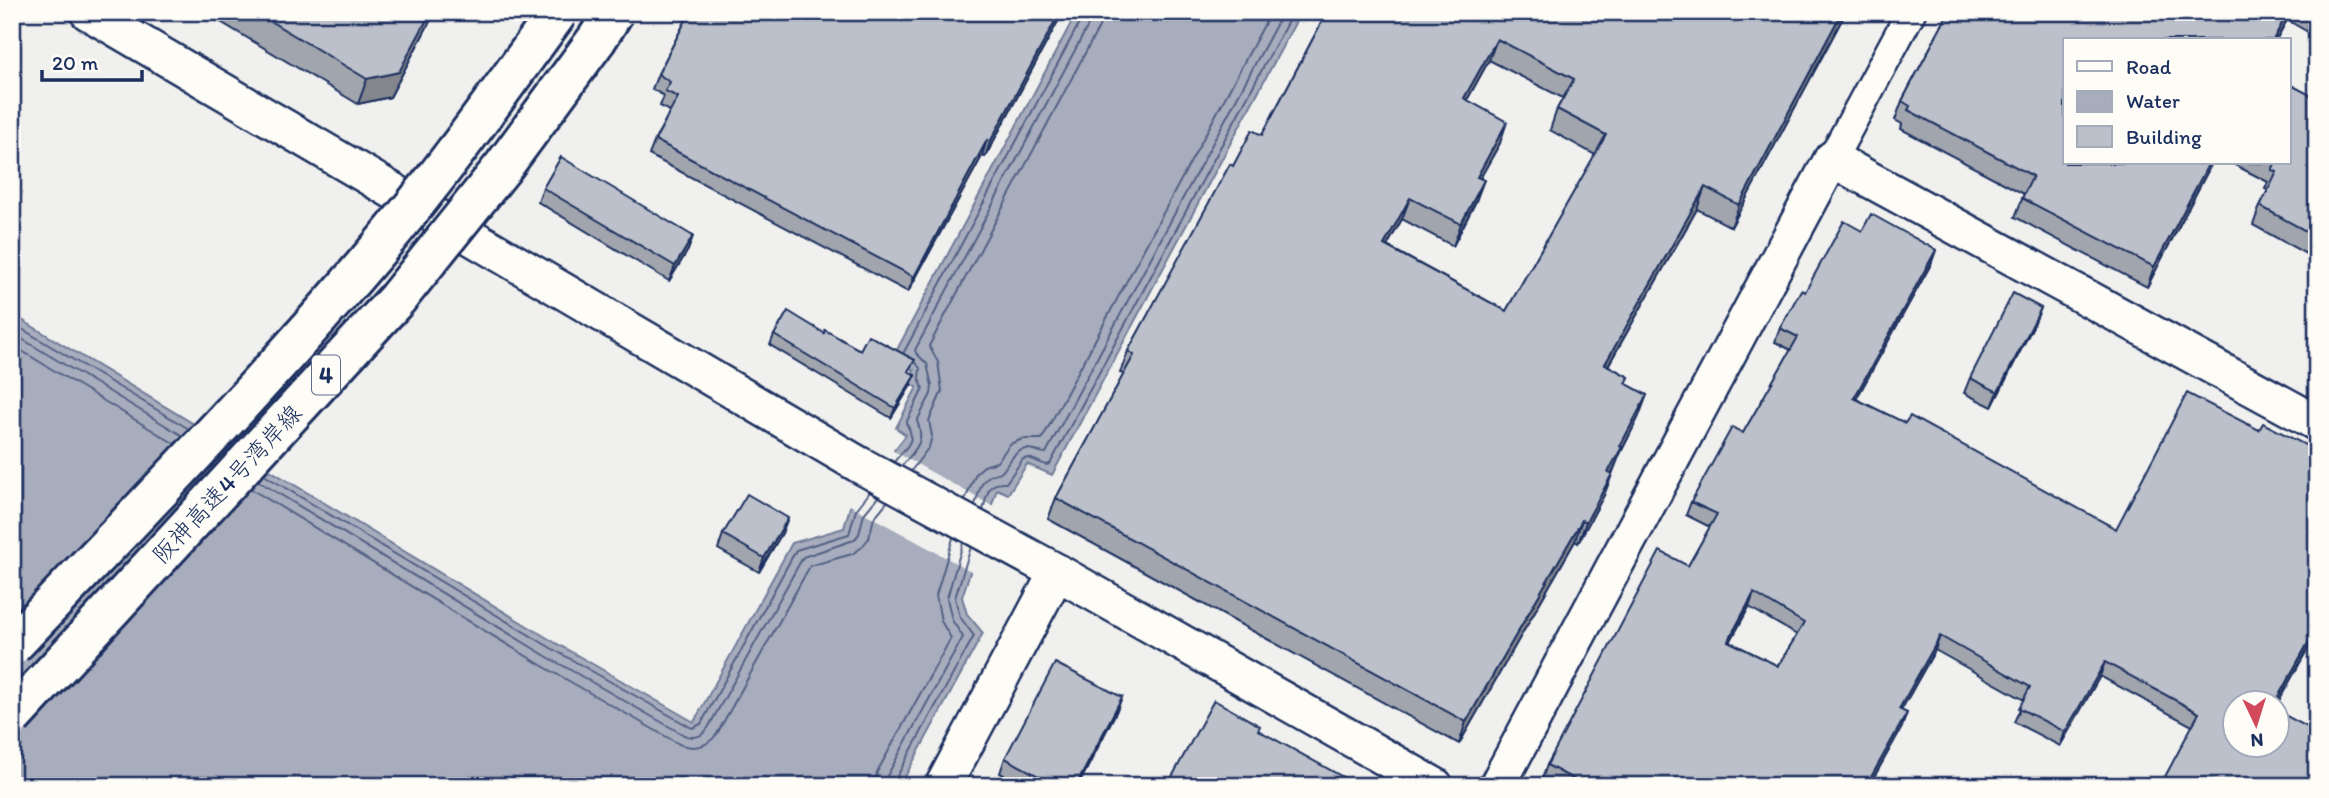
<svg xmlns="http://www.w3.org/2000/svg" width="2329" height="798" viewBox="0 0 2329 798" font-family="Itim,'Klee One',sans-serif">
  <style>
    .water { fill: #a7adbd; stroke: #6f7b97; stroke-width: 2 }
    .pier { fill: #f0f0ee }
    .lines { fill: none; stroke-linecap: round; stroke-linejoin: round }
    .shore { stroke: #536184; stroke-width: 2 }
    .minor-casing { stroke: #1b2f5e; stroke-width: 33 }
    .tertiary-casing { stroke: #1b2f5e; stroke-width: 40 }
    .minor { stroke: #fdfcf7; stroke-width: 28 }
    .tertiary { stroke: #fdfcf7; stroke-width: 35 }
    .motorway-bridge-casing { stroke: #1b2f5e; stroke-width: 44; stroke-linecap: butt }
    .motorway-bridge { stroke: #fdfcf7; stroke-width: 38 }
    .wall { fill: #a1a5ae; stroke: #1b2f5e; stroke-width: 2; fill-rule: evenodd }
    .shaded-wall { fill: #83868d; stroke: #1b2f5e; stroke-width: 2 }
    .building { fill: #bbc0ca; stroke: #1b2f5e; stroke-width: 2; fill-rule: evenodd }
    .labels { text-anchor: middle; stroke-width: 6; stroke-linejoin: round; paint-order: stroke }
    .shield { fill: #fdfcf7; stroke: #5f6c8c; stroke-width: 2 }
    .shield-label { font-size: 23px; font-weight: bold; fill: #1b2f5e }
    .street-label { font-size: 24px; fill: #1b2f5e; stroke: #fdfcf7 }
  </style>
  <rect width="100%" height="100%" fill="#f0f0ee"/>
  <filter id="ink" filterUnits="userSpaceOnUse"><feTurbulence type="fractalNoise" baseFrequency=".0143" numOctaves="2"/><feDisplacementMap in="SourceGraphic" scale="14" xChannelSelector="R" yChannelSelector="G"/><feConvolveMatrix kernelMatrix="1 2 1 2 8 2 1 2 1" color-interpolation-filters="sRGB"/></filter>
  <g filter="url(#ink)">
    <polygon class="water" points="1077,12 1301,12 1052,475 1027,464 1008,494 997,489 962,597 967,614 983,633 900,786 12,786 12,314 554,642 694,722 792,543 844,528 850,507 906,435 896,428 917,387 908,382 914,370 892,359"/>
    <polygon class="pier" points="890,449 994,507 974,573 848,504"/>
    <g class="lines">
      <g class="shore">
        <polyline points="12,323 189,429"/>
        <polyline points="12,333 183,436"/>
        <polyline points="12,345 175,444"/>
        <polyline points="904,352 1082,18 1083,12"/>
        <path d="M894,462C906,446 918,442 906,423L923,389L919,378L920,368L916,363"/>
        <path d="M902,466C915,449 926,443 917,421L931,394L932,386L927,364L916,353L915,350L1090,22L1092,12"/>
        <polyline points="911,471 929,447 932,436 929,421 942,391 938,362 929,346 1099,27 1102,12"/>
        <polyline points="264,475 551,648 692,728 701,724 796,550 849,534 856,510 870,492"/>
        <path d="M258,481L546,656L684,735C694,739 702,737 708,728L803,557L854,540L859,534L864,514L878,497"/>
        <path d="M251,489L541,665L679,744C694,750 707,747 717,734L810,566L852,554L861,548L869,538L874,518L887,502"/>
        <polyline points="965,500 976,473 984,466 997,462 1010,444 1023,439 1042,439 1271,12"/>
        <path d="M975,505C981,487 980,475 1002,472C1009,463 1015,448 1029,449C1036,450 1040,453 1046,453L1283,12"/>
        <path d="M983,510C988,493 986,482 1006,483L1023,459L1029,458L1046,465L1050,464L1293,12"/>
        <polyline points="875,786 877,772 951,638 941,621 936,595 953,538"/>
        <polyline points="885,786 887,776 963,637 952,620 947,598 963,543"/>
        <polyline points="894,786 895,780 974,636 960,617 955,598 971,547"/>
      </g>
      <g class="minor-casing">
        <polyline id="minor" points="1832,159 1911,12"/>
      </g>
      <g class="tertiary-casing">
        <g id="tertiary">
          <polyline points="88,12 858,464 1057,572 1435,786"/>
          <polyline points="943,786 1057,572"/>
          <polyline points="1497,786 1832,159 2317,423"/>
        </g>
      </g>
      <use href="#minor" class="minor"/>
      <use href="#tertiary" class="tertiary"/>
      <g class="motorway-bridge-casing">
        <g id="motorway-bridge">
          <path d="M12,646C132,519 255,394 368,261C436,182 497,96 558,12"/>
          <polyline points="12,717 397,299 503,167 597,39 614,12"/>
        </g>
      </g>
      <use href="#motorway-bridge" class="motorway-bridge"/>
    </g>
    <g class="wall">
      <polygon points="204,12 435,12 390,97 358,104"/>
      <polygon points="690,12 1063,12 985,157 982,156 908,292 649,155 655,140 670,111 660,106 664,96 652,89 658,74"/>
      <path d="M1327,12H1846L1731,227L1697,209L1608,366L1629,377L1626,384L1639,416L1620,454L1604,495L1578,543L1575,541L1459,744L1048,519L1056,498L1124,374L1120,373L1128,351L1233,166L1262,135ZM1489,60L1563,98L1557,109L1550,130L1595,155L1506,311L1387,246L1402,219L1453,246L1476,201L1480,178L1500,143L1467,100Z"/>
      <polygon points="1949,12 2317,12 2317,37 2287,20 2276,40 2065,40 2065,163 2212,163 2147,287 2015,217 2024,194 1901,129 1902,124 1895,120 1902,101"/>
      <polygon points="2317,87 2317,260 2253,225 2260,206 2268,190 2265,189 2268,182 2231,163 2289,163 2312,96"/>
      <polygon points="543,188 693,236 688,250 669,281 538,202"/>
      <path d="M1936,250L1931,264L1856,399L2116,529L2259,430L2317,451V632L2277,704L2192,726L2100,676L2060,746L2014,722L2024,700L1935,650L1901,710L1902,727L1869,786H1555L1542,779L1547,765L1688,566L1710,527L1686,515L1691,502L1743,433L1791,350L1775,342L1780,328L1805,292ZM1749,607L1797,635L1778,666L1730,642Z"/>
      <polygon points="2035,322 1992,407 1964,393 1970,378"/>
      <polygon points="824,333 915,375 911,385 891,418 770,345 774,335"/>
      <polygon points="782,533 759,572 718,549 723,534"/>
      <polygon points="1122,697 1116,712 1078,786 1024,786 1000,773 1005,758"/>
    </g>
    <g class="shaded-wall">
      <polygon points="431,12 435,12 390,97 358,104 367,79"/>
      <polygon points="1060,12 1063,12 985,157 990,142"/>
      <polygon points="1842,12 1846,12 1731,227 1739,205"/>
      <polygon points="2288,12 2290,12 2287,20 2276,40 2273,40"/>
      <polygon points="1497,39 1489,60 1456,120 1464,98"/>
      <polygon points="1507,122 1500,143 1469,198 1477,177"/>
      <polygon points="987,140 982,156 908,292 914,277"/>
      <polygon points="2209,163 2212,163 2147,287 2154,267"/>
      <polygon points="1484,180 1476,201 1453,246 1461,224"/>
      <polygon points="1705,187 1697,209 1597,385 1605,364"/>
      <polygon points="1410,198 1402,219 1376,266 1384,245"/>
      <polygon points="693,236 688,250 669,281 675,266"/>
      <polygon points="1936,250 1931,264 1849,412 1854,398"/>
      <polygon points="2041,308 2035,322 1992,407 1998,392"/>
      <polygon points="915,375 911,385 891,418 895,408"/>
      <polygon points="1647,395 1639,416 1620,454 1614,468 1601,494 1608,472 1620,446"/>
      <polygon points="1612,474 1604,495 1578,543 1586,522"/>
      <polygon points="788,518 782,533 759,572 764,558"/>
      <polygon points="1582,520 1575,541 1459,744 1466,722"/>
      <polygon points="1754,593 1749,607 1723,655 1728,641"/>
      <polygon points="2317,627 2317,632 2277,704 2274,704"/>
      <polygon points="1940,636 1935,650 1894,723 1899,709"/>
      <polygon points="2105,662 2100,676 2060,746 2065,732"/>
      <polygon points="1122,697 1116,712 1078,786 1076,786"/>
      <polygon points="1907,713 1902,727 1869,786 1866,786"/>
    </g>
    <g class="building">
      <polygon points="255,12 431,12 399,72 367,79"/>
      <polygon points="690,12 1060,12 990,142 987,140 914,277 655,140 678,97 665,91 670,82 658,74"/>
      <path d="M1327,12H1842L1739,205L1705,187L1605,364L1629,377L1625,383L1647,395L1620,446L1622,447L1608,472L1612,474L1586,522L1582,520L1466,722L1056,498L1134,355L1128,351L1230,164L1233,166L1252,130L1262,135ZM1497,39L1574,79L1557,109L1606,135L1506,311L1384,245L1410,198L1461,224L1484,180L1477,177L1507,122L1464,98Z"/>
      <polygon points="1949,12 2288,12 2273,40 2065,40 2065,163 2209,163 2154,267 2022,198 2033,176 1908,110 1910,106 1902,101"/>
      <polygon points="2289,84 2312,96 2317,87 2317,237 2260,206 2277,172 2272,170 2275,164 2273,163 2289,163"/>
      <polygon points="561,157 693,236 675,266 543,188"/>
      <path d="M1871,214L1936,250L1854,398L1905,423L1910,416L2116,529L2187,393L2259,430L2263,423L2317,451V627L2274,704H2235V746H2277V711L2317,732V786H2160L2199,713L2105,662L2065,732L2019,708L2030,687L1940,636L1899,709L1907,713L1866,786H1586L1547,765L1660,551L1688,566L1717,514L1691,502L1732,427L1743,433L1798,337L1780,328L1801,290L1805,292L1844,221L1862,231ZM1754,593L1804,623L1778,666L1728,641Z"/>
      <polygon points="2013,293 2041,308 1998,392 1970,378"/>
      <polygon points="788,311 824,333 825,330 860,350 868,335 915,360 908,371 915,375 895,408 774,335"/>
      <polygon points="747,494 788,518 764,558 723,534"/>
      <polygon points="1055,663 1122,697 1076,786 1057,786 1005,758"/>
      <polygon points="1214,700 1260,726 1258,730 1359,786 1167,786"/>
    </g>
  </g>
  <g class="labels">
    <rect class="shield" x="312" y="355.5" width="28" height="39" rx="5"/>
    <g class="shield-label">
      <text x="326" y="383">4</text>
    </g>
    <g class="street-label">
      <text transform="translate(227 484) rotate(-47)" y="8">阪神高速4号湾岸線</text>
    </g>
  </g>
  <rect width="2329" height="798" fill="none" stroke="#fdfcf7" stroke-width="42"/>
  <rect x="21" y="21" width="2287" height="756" fill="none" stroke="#1b2f5e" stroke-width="2.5" filter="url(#ink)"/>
  <rect x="2063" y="38" width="228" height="126" fill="#fdfcf7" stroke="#a3aaba" stroke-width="2"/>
  <rect x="2077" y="61" width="35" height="10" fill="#fdfcf7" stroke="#a3aaba" stroke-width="2"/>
  <text x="2126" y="74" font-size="21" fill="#1b2f5e">Road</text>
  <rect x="2077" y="91" width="35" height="21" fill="#a7adbd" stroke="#a3aaba" stroke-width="2"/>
  <text x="2126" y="108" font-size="21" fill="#1b2f5e">Water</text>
  <rect x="2077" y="126" width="35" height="21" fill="#bbc0ca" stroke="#a3aaba" stroke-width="2"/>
  <text x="2126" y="144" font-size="21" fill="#1b2f5e">Building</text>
  <g transform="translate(2256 724) rotate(176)"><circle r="33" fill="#fdfcf7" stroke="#a3aaba" stroke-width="2"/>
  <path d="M0-5L12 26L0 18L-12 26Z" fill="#d1495b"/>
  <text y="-10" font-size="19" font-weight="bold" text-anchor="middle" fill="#1b2f5e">N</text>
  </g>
  <path d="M42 70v10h100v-10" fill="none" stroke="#1b2f5e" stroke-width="3.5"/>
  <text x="52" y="70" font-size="21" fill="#1b2f5e" stroke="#fdfcf7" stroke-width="5" paint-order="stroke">20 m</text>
</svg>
